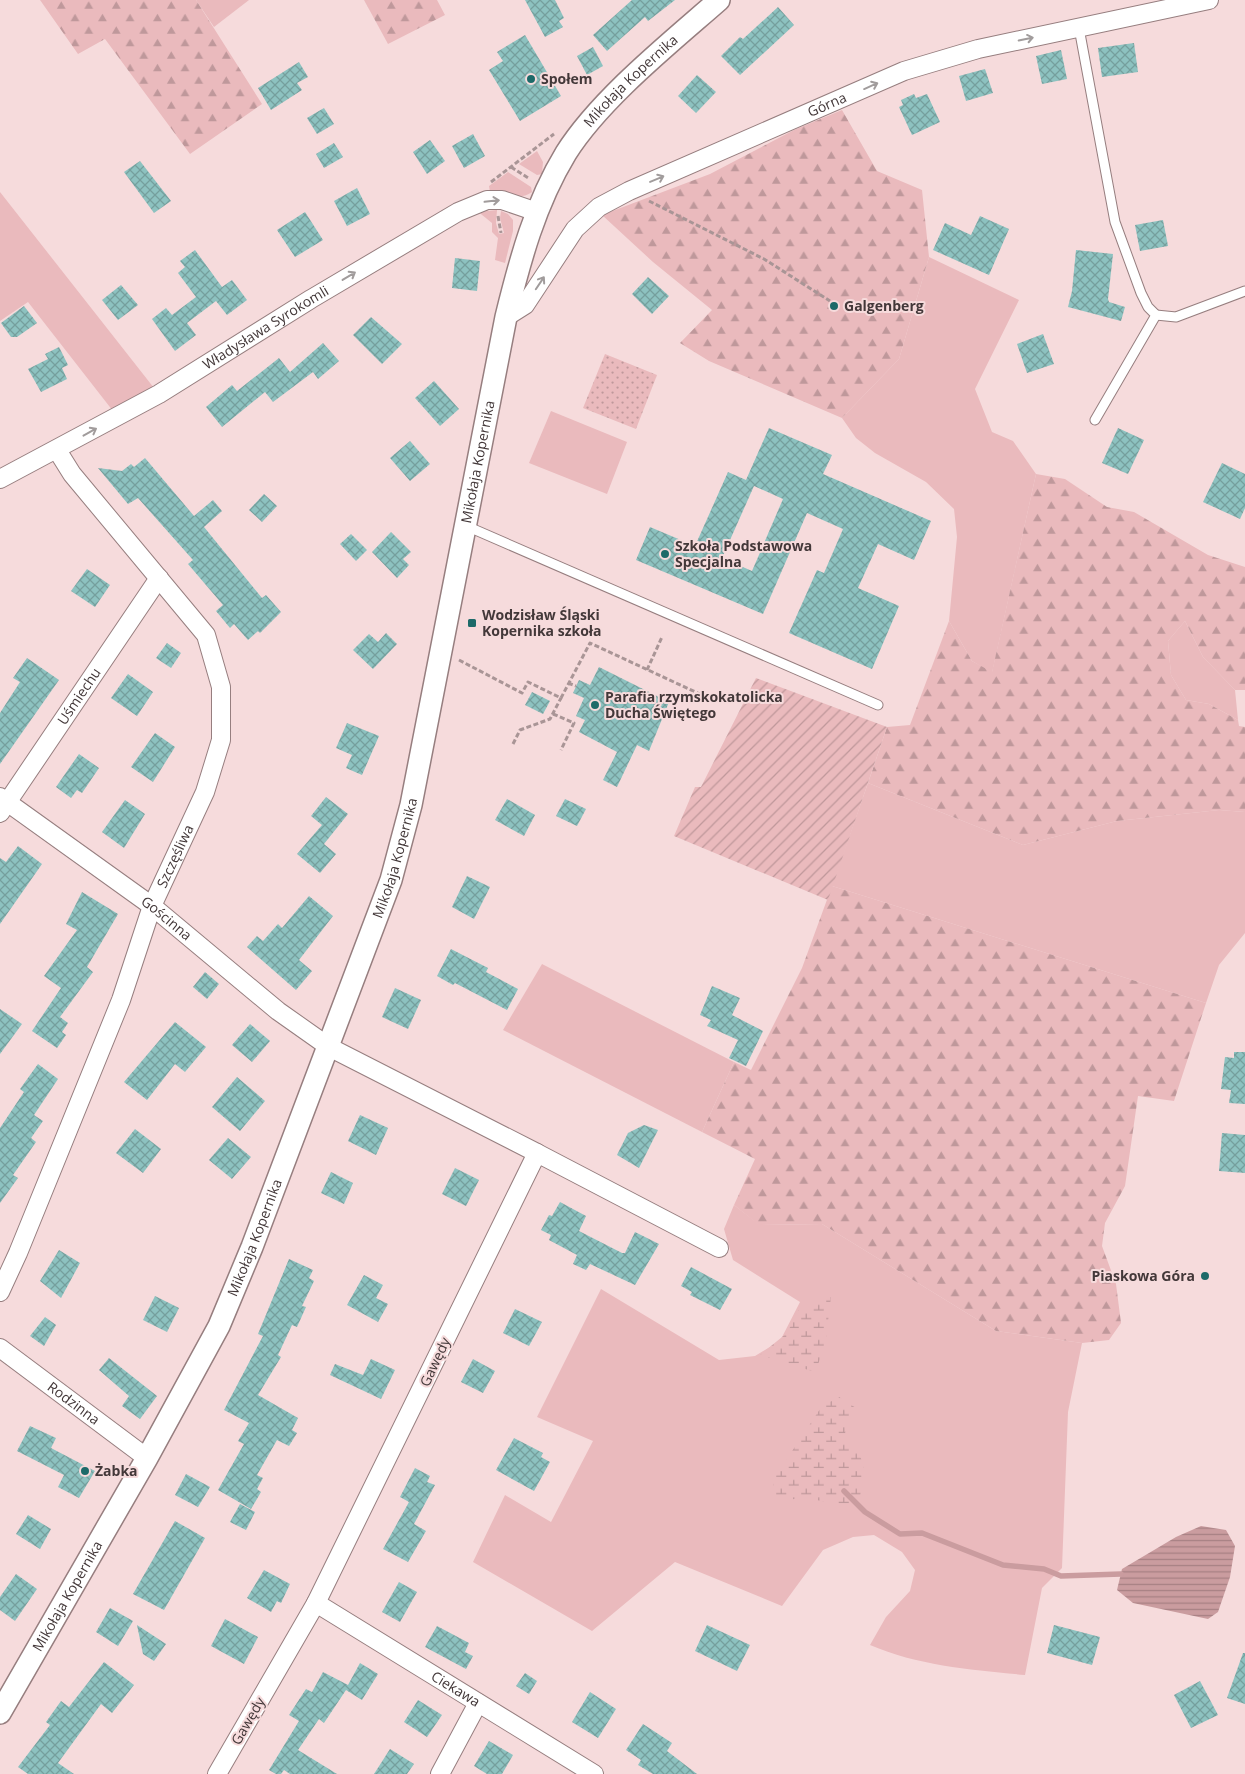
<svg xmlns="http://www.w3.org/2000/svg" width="1245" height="1774" viewBox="0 0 1245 1774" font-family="'Open Sans',sans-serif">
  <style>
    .grass { fill: #eababd }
    .forest { fill: url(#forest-firs) }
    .wetland { fill: url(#wetland-marsh) }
    .park { fill: url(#park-dots) }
    .garden { fill: url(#garden-furrows) }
    .water { fill: url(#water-rules) }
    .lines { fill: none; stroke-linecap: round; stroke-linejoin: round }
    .stream { stroke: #ca9c9f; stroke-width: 5.5 }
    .building { fill: url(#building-cross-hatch); fill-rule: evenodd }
    .service-casing { stroke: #967e7f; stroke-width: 11 }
    .minor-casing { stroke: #967e7f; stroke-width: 20 }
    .tertiary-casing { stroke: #967e7f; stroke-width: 24 }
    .path { stroke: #a99596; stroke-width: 3; stroke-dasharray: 5 2.5; stroke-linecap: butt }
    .service { stroke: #fff; stroke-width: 9 }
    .minor { stroke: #fff; stroke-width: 18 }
    .tertiary { stroke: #fff; stroke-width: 21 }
    .oneway { stroke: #a19c9c }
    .poi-dot { fill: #1d6a69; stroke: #f6dbdc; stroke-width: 2 }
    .labels { text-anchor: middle; stroke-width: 4; stroke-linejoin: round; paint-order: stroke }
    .poi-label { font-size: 14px; font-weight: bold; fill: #433839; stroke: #f6dbdc; text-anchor: start }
    .street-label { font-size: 14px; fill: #433839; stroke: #f6dbdc }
  </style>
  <defs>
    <pattern id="forest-firs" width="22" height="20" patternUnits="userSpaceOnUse" patternTransform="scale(1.25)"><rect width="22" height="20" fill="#eababd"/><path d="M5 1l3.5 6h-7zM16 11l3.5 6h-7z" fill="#bf989b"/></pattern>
    <pattern id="wetland-marsh" width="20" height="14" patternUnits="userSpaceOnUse" patternTransform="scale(1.25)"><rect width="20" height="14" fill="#eababd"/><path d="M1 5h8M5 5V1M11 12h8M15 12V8" fill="none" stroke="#bf989b"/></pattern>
    <pattern id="park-dots" width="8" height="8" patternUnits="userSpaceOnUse" patternTransform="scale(1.25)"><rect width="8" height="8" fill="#eababd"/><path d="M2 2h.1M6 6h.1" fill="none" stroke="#bf989b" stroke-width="1.8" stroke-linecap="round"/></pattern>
    <pattern id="garden-furrows" width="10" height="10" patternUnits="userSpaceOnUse" patternTransform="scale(1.25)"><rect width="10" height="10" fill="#eababd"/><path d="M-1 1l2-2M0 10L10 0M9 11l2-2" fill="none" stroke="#bf989b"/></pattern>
    <pattern id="water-rules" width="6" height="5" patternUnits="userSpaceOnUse" patternTransform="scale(1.25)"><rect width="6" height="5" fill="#ca9c9f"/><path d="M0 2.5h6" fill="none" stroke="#a68083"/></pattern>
    <pattern id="building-cross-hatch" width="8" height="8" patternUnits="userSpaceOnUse" patternTransform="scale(1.25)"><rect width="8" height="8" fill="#8dc2c0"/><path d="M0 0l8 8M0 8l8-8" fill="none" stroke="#759f9d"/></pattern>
  </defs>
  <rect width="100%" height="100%" fill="#f6dbdc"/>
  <g class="grass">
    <polygon points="196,0 249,0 214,27"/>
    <polygon points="537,151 543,162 542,174 537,175 519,164"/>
    <path d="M508,172L531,187L532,192C521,201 503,194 490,192L489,186Z"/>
    <polygon points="0,192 154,388 113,411 28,302 0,321"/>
    <polygon points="485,206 488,211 497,210 496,223 499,234 504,233 500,218 501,211 508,214 513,220 513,231 505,263 495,260 498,238 492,232 492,223 476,210"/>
    <polygon points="929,257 1019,300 975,389 992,432 1013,441 1036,474 992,673 972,661 949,621 957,537 954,509 926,482 875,453 856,438 842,418 899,359"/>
    <polygon points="551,411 627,442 607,494 529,463"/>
    <polygon points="1185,621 1203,657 1235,690 1238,720 1209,704 1186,700 1171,675 1168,641"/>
    <polygon points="868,783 1023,845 1117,821 1219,810 1245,812 1245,933 1219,965 1206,1003 832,886"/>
    <polygon points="542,964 734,1062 702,1132 503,1030"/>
    <path d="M734,1205L760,1225L822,1224L996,1331L1082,1343L1068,1412L1062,1568L1042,1588L1025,1675C973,1670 919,1666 870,1645L886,1617L910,1591L915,1570L902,1552L874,1535L853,1537L823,1550L782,1606L675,1562L592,1631L473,1562L505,1495L551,1522L593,1441L537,1417L601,1289L719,1360L755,1356L780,1341L800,1302L733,1260L724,1229Z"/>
  </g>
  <g class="forest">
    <polygon points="40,0 196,0 262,104 190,154 105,39 78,54"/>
    <polygon points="364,0 437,0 445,15 388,44"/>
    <polygon points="842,110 877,171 922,190 929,257 899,359 842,418 709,361 680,343 712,310 653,262 602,215 710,174 794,130"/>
    <polygon points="1036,474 1065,479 1107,507 1134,512 1208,555 1245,567 1245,690 1235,690 1203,657 1185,621 1168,641 1171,675 1186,700 1209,704 1238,720 1239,726 1245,727 1245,812 1219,810 1117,821 1023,845 868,783 887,727 910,725 949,621 972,661 992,672"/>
    <polygon points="832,886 1206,1003 1174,1101 1138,1096 1125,1186 1105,1223 1102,1246 1116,1284 1121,1323 1109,1340 1082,1343 996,1331 822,1224 759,1225 734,1205 755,1159 702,1132 734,1062 751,1070 802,968"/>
  </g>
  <g class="wetland">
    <polygon points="831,1297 825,1346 815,1372 760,1355 787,1333 801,1306"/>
    <polygon points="839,1397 856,1408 845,1433 864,1463 859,1506 844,1506 803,1497 776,1503 773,1480 822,1406"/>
  </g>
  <polygon class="park" points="605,354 657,375 636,429 583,408"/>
  <polygon class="garden" points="756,678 887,727 828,900 674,836 695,787 701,787"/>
  <polygon class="water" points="1201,1526 1226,1530 1235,1546 1230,1577 1218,1612 1208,1619 1133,1603 1117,1590 1122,1569 1176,1537"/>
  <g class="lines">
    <polyline class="stream" points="844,1491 865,1512 900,1534 922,1533 1003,1565 1044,1569 1061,1576 1121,1574"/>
  </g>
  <g class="building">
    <polygon points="525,0 555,0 564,18 559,21 563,27 545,37"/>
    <polygon points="632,0 675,0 648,21 645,17 607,51 593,35"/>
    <polygon points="778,7 794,25 740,75 721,56 740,37 743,39"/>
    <polygon points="525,35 561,96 520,121 489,70 503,61 497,52"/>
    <polygon points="1134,43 1138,72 1102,77 1098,48"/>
    <polygon points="593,47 603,66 587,75 577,56"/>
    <polygon points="1061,50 1067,79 1042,84 1036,56"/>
    <polygon points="299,62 308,77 297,83 302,90 271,110 258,88"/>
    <polygon points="985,69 993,93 966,101 959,76"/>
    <polygon points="697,75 716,92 696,113 678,96"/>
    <polygon points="914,94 916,98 927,94 940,122 912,135 899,107 903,105 901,100"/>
    <polygon points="324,108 334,124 317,134 307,118"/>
    <polygon points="473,134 485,156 464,168 452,146"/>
    <polygon points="430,140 445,161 427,174 413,152"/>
    <polygon points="334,143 343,157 324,168 316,154"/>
    <polygon points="140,161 171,201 154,213 124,172"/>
    <polygon points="357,188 370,214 347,226 334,201"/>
    <polygon points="305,212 323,240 295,257 277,230"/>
    <polygon points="980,216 1009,229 989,275 933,250 945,223 971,235"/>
    <polygon points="1163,220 1168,246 1140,251 1135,225"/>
    <polygon points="195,250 222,287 232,280 247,300 227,315 216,301 187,323 196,335 175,351 152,319 166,308 172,315 196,297 178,273 185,267 180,261"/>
    <polygon points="1076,250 1113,254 1108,299 1109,302 1125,307 1121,321 1068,307 1072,291"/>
    <polygon points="455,258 480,261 477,291 452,288"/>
    <polygon points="648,277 669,296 652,314 632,294"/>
    <polygon points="121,285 138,305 118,320 102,300"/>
    <polygon points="24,306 37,323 17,337 11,337 1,323"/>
    <polygon points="371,317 402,344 382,364 353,335"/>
    <polygon points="1043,334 1054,364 1027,373 1017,344"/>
    <polygon points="323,343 339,361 318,379 313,372 273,402 265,392 222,427 206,407 232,385 237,391 279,358 290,372"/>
    <polygon points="59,347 68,365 62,368 67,379 41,392 28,369 48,359 45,354"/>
    <polygon points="434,381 459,409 440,426 415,398"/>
    <path d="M769,428L832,455L823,474L931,521L914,560L878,544L858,588L899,606L872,669L789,633L817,570L824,573L843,529L807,513L763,614L636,560L650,527L695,546L728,472L746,480ZM754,486L783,499L752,571L722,558Z"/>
    <polygon points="1118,428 1144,440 1128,474 1102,463"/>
    <polygon points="410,441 430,464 410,481 390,458"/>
    <polygon points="145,458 194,516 213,500 222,511 204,527 262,598 266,595 281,612 260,633 258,631 248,640 234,624 230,628 216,611 223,605 188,564 193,560 138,498 128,504 98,468 122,471 131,464 134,467"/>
    <polygon points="1222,463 1245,474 1245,508 1240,519 1203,502"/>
    <polygon points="264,494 277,506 262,522 249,510"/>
    <polygon points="391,532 411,552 403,559 409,565 397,578 372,552"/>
    <polygon points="351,534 367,550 356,561 340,544"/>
    <polygon points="87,569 110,585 95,607 71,591"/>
    <polygon points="386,633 397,644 373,669 353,650 369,634 378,642"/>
    <polygon points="167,643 181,653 171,668 156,658"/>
    <polygon points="27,658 59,680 0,764 0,713 20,682 13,678"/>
    <polygon points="599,667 669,702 649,751 637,745 617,787 603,780 617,752 579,732 585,720 576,716 584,698 573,693 579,680 590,685"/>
    <polygon points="128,674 153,692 137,716 111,698"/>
    <polygon points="532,692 550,701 543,714 525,705"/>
    <polygon points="347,723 379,736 362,775 346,768 352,755 336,748"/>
    <polygon points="155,733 175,747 153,782 131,767"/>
    <polygon points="79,754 99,768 82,793 77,790 71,798 56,787"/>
    <polygon points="326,797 348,814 324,844 336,854 320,873 297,854 322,825 311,816"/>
    <polygon points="507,799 535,815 524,836 495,820"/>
    <polygon points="565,799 586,809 577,826 556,816"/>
    <polygon points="125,800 145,814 124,848 102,832"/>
    <polygon points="18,846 42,864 0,924 0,858 6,862"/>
    <polygon points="467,876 490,887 474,919 452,907"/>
    <polygon points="82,892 118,914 87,967 93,972 60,1017 68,1023 62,1032 66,1035 57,1048 32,1031 61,988 44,976 77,930 66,924"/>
    <polygon points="309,896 333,916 299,960 312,971 296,990 247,947 257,936 263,941 278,924 282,928"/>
    <polygon points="451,949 488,968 486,972 518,989 507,1010 455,983 453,985 437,976"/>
    <polygon points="205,972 219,984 207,999 193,987"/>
    <polygon points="712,986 740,998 732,1015 763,1031 746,1066 729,1058 738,1040 707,1026 711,1020 700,1015"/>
    <polygon points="395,988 421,1000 408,1029 382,1017"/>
    <polygon points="0,1009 22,1024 0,1054"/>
    <polygon points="175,1022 206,1047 185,1072 175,1064 147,1100 124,1082"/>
    <polygon points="250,1024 270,1041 252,1062 232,1045"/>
    <polygon points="1234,1052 1245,1052 1245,1104 1229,1103 1231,1090 1221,1089 1225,1057 1234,1058"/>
    <polygon points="38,1064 58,1079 34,1115 43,1121 31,1138 36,1142 13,1175 18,1178 0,1203 0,1128 24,1092 20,1089"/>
    <polygon points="237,1077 265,1101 240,1131 212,1107"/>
    <polygon points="360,1115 388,1128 376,1155 348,1141"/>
    <polygon points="644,1125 658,1130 639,1168 617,1155 628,1133"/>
    <polygon points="135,1129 161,1149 143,1173 116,1153"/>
    <polygon points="1222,1133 1245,1135 1245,1173 1219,1171"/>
    <polygon points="228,1138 251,1157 232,1179 209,1160"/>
    <polygon points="455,1168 479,1180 466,1206 442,1194"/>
    <polygon points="331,1172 353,1183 344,1204 321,1193"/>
    <polygon points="560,1202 586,1216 579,1231 622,1253 625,1253 635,1232 659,1244 635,1285 590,1264 586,1270 573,1264 577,1255 549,1240 551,1235 541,1230 549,1215 552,1216"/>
    <polygon points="59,1250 80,1263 61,1298 40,1281"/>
    <polygon points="289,1259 313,1270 309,1278 314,1281 302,1306 306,1307 297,1327 292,1325 278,1355 281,1357 258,1395 298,1418 292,1430 297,1433 289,1446 277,1440 257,1475 263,1478 257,1489 261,1492 251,1509 218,1490 244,1444 238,1441 249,1423 224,1410 263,1336 258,1334"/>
    <polygon points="691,1267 732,1289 720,1310 690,1295 692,1292 681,1286"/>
    <polygon points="364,1275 383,1285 376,1298 388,1304 378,1322 347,1305"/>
    <polygon points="155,1296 179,1308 167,1332 143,1320"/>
    <polygon points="515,1309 542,1322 529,1346 503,1333"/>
    <polygon points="45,1317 56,1325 44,1346 30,1336"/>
    <polygon points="109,1358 157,1396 140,1419 122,1406 129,1396 99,1370"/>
    <polygon points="371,1359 395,1370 381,1399 330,1375 335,1364 363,1375"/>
    <polygon points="473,1359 495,1371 483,1393 461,1382"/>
    <polygon points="30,1426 56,1438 51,1448 95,1471 79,1498 58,1487 64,1475 17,1451"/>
    <polygon points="514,1438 543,1453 541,1457 550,1462 534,1491 496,1470"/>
    <polygon points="415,1468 430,1476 427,1482 435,1485 414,1524 426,1531 408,1562 383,1549 409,1502 400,1497"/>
    <polygon points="186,1474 210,1487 198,1507 175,1495"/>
    <polygon points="240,1504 255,1512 246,1530 230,1522"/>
    <polygon points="28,1515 51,1529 40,1549 16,1534"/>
    <polygon points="175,1521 205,1538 164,1610 133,1594"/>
    <polygon points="264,1570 290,1584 281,1603 277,1601 271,1612 247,1598"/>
    <polygon points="16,1574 37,1589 15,1621 0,1610 0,1597"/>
    <polygon points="399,1582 417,1592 400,1622 382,1612"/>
    <polygon points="110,1608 133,1621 118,1646 96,1632"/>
    <polygon points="225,1619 258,1637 244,1664 211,1646"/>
    <polygon points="137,1625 166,1644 154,1661 143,1654"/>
    <polygon points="707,1625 750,1645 737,1671 695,1651"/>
    <polygon points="1054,1625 1100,1637 1092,1665 1047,1653"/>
    <polygon points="437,1626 469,1643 465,1652 473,1656 466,1669 425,1647"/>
    <polygon points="1243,1653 1245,1653 1245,1704 1227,1698"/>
    <polygon points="104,1662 134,1685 112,1713 101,1704 58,1763 74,1774 28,1774 18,1767 50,1725 46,1722 61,1701 69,1707"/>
    <polygon points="360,1663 378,1674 362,1700 346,1690 324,1723 319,1719 298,1750 337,1774 290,1774 284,1770 281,1774 276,1774 269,1770 299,1721 289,1715 306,1689 312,1692 323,1672 348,1685"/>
    <polygon points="525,1673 537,1681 529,1694 516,1686"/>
    <polygon points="1200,1681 1218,1715 1191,1728 1174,1695"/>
    <polygon points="590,1692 616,1709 598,1738 572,1722"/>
    <polygon points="418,1700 442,1715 427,1737 404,1722"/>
    <polygon points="643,1724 672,1743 667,1751 697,1774 653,1774 638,1765 641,1760 626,1750"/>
    <polygon points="489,1741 513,1755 502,1774 487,1774 474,1766"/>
    <polygon points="390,1749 414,1764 407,1774 374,1774"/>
  </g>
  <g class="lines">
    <g class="service-casing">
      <g id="service">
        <polyline points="1079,28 1115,222 1141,293 1148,307 1156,315 1095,420"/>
        <polyline points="1156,315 1176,317 1245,291"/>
        <polyline points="464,525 878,705"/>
      </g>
    </g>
    <g class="minor-casing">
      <g id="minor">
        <path id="s1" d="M506,317L525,305L575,229L599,207L629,191L904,71L978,49L1209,0"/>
        <path id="s2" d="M0,479L159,394L311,299L458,212L487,200H502L537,212"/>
        <path id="s3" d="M0,797L152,906L278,1011L329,1047L537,1153L316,1603L217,1774"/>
        <path id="s4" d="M0,813L159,578"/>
        <polyline points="537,1153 719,1248"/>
        <path id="s5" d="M0,1292L18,1253L121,1000L152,906L205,792L221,740V687L206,635L72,474L57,450"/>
        <path id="s6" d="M0,1348L147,1458"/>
        <path id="s7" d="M316,1603L594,1774"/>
        <polyline points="440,1774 478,1703"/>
      </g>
    </g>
    <g class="tertiary-casing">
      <g id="tertiary">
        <path id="s8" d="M0,1713L147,1458L219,1326L252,1247L391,880L411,805L506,317C520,260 535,204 566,153C600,99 670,43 719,0"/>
      </g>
    </g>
    <g class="path">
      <polyline points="511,167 530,179"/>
      <polyline points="491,182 554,134"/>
      <polyline points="649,201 764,259 830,301"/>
      <polyline points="498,216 501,233"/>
      <polyline points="459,660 522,693 528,682 561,698 590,643 704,696"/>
      <polyline points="647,670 662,637"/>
      <polyline points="568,683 576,686"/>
      <polyline points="553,714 574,723 561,750"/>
      <polyline points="513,744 520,730 550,719 561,698"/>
    </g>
    <use href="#service" class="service"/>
    <use href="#minor" class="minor"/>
    <use href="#tertiary" class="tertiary"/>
  </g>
  <defs><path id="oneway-shaft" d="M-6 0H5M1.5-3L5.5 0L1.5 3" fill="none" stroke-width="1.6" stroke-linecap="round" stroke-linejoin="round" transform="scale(1.25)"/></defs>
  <g class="oneway">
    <use href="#oneway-shaft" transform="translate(1026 39) rotate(-12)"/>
    <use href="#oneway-shaft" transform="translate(871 86) rotate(-24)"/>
    <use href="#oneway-shaft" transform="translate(657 179) rotate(-23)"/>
    <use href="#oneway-shaft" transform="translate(492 201) rotate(-6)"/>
    <use href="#oneway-shaft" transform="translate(349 276) rotate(-31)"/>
    <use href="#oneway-shaft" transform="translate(540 283) rotate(-56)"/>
    <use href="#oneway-shaft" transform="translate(90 432) rotate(-29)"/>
  </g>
  <g class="poi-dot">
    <circle cx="531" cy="79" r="5"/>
    <circle cx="834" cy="306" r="5"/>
    <circle cx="665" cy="554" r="5"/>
    <rect x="467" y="618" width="10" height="10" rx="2.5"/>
    <circle cx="595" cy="705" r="5"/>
    <circle cx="1205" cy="1276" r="5"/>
    <circle cx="85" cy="1471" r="5"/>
  </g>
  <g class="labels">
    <g class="poi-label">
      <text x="541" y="84">Społem</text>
      <text x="844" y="311">Galgenberg</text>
      <text x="675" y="551">Szkoła Podstawowa<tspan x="675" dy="16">Specjalna</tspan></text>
      <text x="482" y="620">Wodzisław Śląski<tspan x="482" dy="16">Kopernika szkoła</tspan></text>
      <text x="605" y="702">Parafia rzymskokatolicka<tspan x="605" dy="16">Ducha Świętego</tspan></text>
      <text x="1195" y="1281" text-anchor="end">Piaskowa Góra</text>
      <text x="95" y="1476">Żabka</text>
    </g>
    <g class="street-label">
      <text dy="5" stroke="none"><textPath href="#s8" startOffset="1770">Mikołaja Kopernika</textPath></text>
      <text dy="5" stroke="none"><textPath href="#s1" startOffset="396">Górna</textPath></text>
      <text dy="5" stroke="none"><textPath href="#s2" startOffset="306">Władysława Syrokomli</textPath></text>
      <text dy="5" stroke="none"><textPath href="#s8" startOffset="1350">Mikołaja Kopernika</textPath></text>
      <text dy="5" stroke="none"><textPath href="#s4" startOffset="141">Uśmiechu</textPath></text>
      <text dy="5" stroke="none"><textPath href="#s5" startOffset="470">Szczęśliwa</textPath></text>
      <text dy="5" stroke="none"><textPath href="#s8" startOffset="945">Mikołaja Kopernika</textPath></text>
      <text dy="5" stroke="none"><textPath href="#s3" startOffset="206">Gościnna</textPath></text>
      <text dy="5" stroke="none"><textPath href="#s8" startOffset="540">Mikołaja Kopernika</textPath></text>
      <text transform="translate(435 1362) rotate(-65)" y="5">Gawędy</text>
      <text dy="5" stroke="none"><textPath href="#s6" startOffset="92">Rodzinna</textPath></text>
      <text dy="5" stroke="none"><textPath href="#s8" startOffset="135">Mikołaja Kopernika</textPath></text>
      <text dy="5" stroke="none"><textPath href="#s7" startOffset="164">Ciekawa</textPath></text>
      <text transform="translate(248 1721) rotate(-60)" y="5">Gawędy</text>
    </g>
  </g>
</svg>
